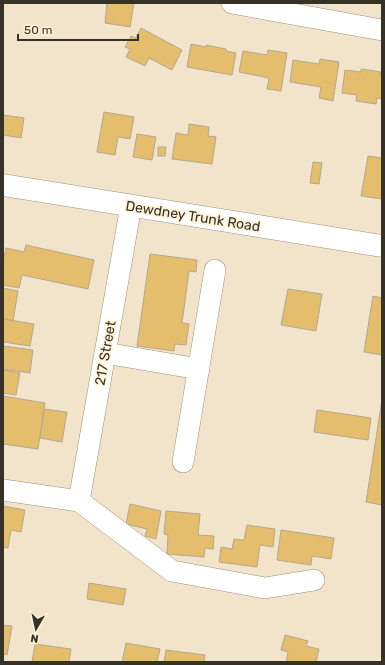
<svg xmlns="http://www.w3.org/2000/svg" width="385" height="665" viewBox="0 0 385 665" font-family="Rubik,sans-serif">
  <style>
    .building { fill: #e4bd6d; stroke: #b4a88f }
    .lines { fill: none; stroke-linecap: round; stroke-linejoin: round }
    .minor-casing { stroke: #9d9179; stroke-width: 22 }
    .major-casing { stroke: #9d9179; stroke-width: 23 }
    .minor { stroke: #fff; stroke-width: 21 }
    .major { stroke: #fff; stroke-width: 22 }
    .labels { text-anchor: middle; stroke-width: 3.5; stroke-linejoin: round; paint-order: stroke }
    .street-label { font-size: 14px; fill: #373228; stroke: #fff2d7 }
  </style>
  <rect width="100%" height="100%" fill="#f2e4ca"/>
  <g class="building">
    <polygon points="107,3 134,3 130,27 105,23"/>
    <polygon points="141,28 182,50 172,70 149,58 145,66 126,57 130,49 125,47 131,36 136,38"/>
    <polygon points="191,44 206,47 206,45 226,49 226,51 236,53 232,75 187,67"/>
    <polygon points="268,50 287,53 281,91 267,89 269,78 239,72 243,51 267,55"/>
    <polygon points="320,59 339,62 333,101 319,98 321,87 290,82 293,60 319,64"/>
    <polygon points="361,69 381,72 380,76 382,76 382,99 377,98 376,104 356,101 357,95 342,93 345,70 361,72"/>
    <polygon points="104,112 134,117 130,139 118,137 115,155 97,152"/>
    <polygon points="3,115 24,118 21,138 3,135"/>
    <polygon points="189,124 209,127 208,136 216,137 212,164 172,159 176,133 188,135"/>
    <polygon points="137,134 156,137 152,160 133,157"/>
    <polygon points="158,147 166,147 165,156 158,156"/>
    <polygon points="368,156 382,158 382,199 361,196"/>
    <polygon points="313,162 322,163 319,184 310,183"/>
    <polygon points="26,245 94,260 88,289 22,275 19,288 3,285 3,262 6,248 24,252"/>
    <polygon points="150,254 197,260 196,272 189,271 182,323 189,324 186,345 175,344 174,351 137,346"/>
    <polygon points="3,288 18,291 13,321 3,319"/>
    <polygon points="288,289 322,294 316,331 281,325"/>
    <polygon points="373,296 382,298 382,355 364,352"/>
    <polygon points="3,319 34,324 30,346 3,342"/>
    <polygon points="3,346 33,350 30,373 3,369"/>
    <polygon points="3,370 20,373 16,395 3,393"/>
    <polygon points="3,396 45,403 38,449 3,444"/>
    <polygon points="382,400 382,505 366,502"/>
    <polygon points="44,409 67,412 62,442 40,438"/>
    <polygon points="317,410 371,418 368,440 314,432"/>
    <polygon points="130,504 161,511 156,539 145,536 147,529 126,524"/>
    <polygon points="3,506 25,510 21,532 11,530 8,548 3,547"/>
    <polygon points="166,511 200,514 198,535 214,536 213,549 205,548 204,557 167,554 168,535 164,534"/>
    <polygon points="247,525 275,529 273,547 260,545 257,567 219,562 221,547 232,549 234,539 244,540"/>
    <polygon points="281,530 334,538 331,559 312,556 311,565 277,560"/>
    <polygon points="89,583 126,589 123,605 87,599"/>
    <polygon points="3,625 12,626 7,655 3,654"/>
    <polygon points="285,635 308,641 306,646 319,649 316,662 286,662 288,652 281,650"/>
    <polygon points="126,643 160,649 157,662 122,662"/>
    <polygon points="35,644 71,649 69,662 32,662"/>
    <polygon points="166,650 205,655 204,662 164,662"/>
  </g>
  <g class="lines">
    <g class="minor-casing">
      <g id="minor">
        <polyline points="232,3 382,30"/>
        <polyline points="105,353 199,369"/>
        <polyline points="183,462 215,270"/>
        <polyline points="3,490 79,501 172,571 265,588 314,580"/>
        <polyline points="79,501 131,206"/>
      </g>
    </g>
    <g class="major-casing">
      <polyline id="major" points="3,185 382,246"/>
    </g>
    <use href="#minor" class="minor"/>
    <use href="#major" class="major"/>
  </g>
  <g class="labels">
    <g class="street-label">
      <text transform="translate(193 216) rotate(9)" y="5">Dewdney Trunk Road</text>
      <text transform="translate(105 353) rotate(-80)" y="5">217 Street</text>
    </g>
  </g>
  <rect width="385" height="665" fill="none" stroke="#373228" stroke-width="8"/>
  <g transform="translate(36 629) rotate(189)" stroke="#fff2d7" stroke-width="3" paint-order="stroke">
  <path d="M0-3L7 15L0 10L-7 15Z" fill="#373228"/>
  <text y="-6" font-size="11" font-weight="bold" text-anchor="middle" fill="#373228">N</text>
  </g>
  <path d="M18 34v6h120v-6" fill="none" stroke="#373228" stroke-width="2"/>
  <text x="24" y="34" font-size="12" fill="#373228" stroke="#fff2d7" stroke-width="3" paint-order="stroke">50 m</text>
</svg>
